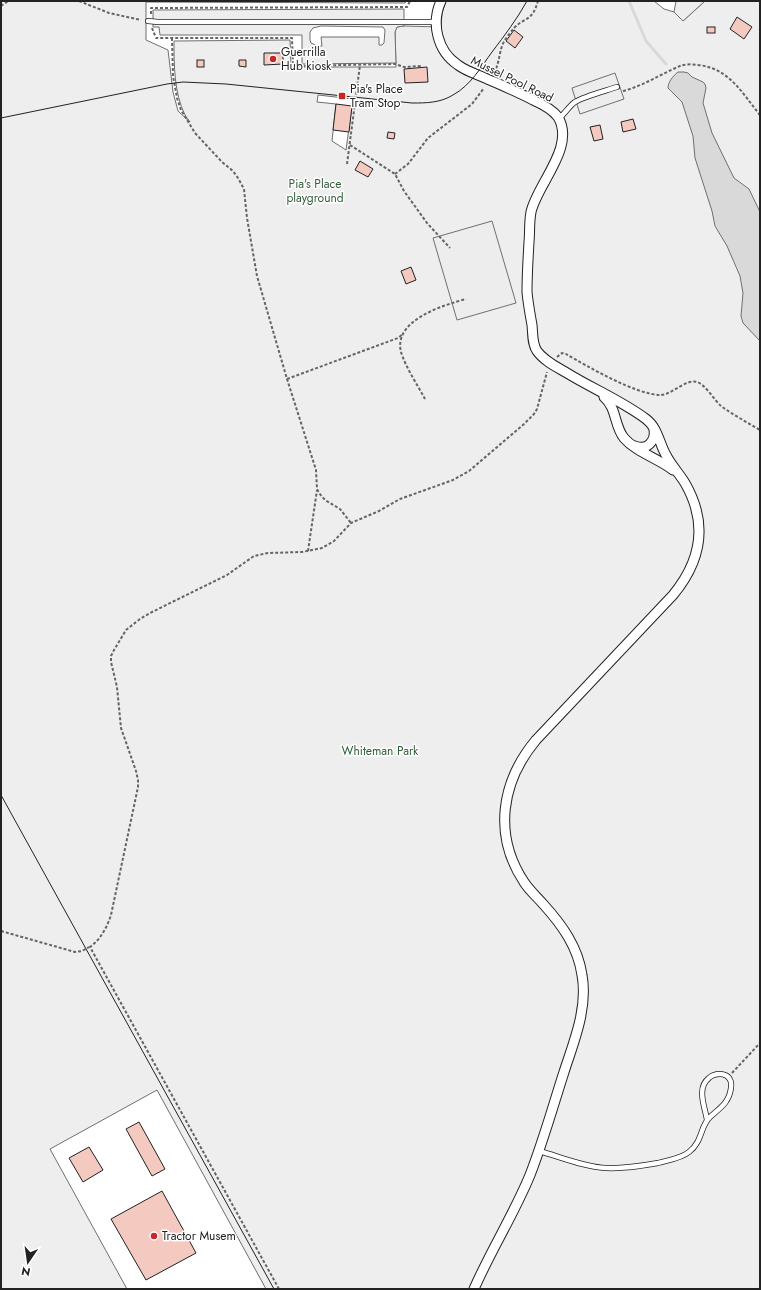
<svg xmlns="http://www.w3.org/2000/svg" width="761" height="1290" viewBox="0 0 761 1290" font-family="Jost,sans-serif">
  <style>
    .green { fill: #eee; stroke: #6f6f6f; fill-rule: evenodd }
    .parking { fill: #ededed; stroke: #6f6f6f; fill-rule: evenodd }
    .water { fill: #d9d9d9; stroke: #6f6f6f }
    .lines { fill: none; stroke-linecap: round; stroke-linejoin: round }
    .stream { stroke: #d9d9d9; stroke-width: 3 }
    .building { fill: #f3c9c0; stroke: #222 }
    .lane-casing { stroke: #222; stroke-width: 6 }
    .street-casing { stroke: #222; stroke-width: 11 }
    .path { stroke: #646464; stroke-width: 2; stroke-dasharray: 3 2; stroke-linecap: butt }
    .lane { stroke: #fff; stroke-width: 4.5 }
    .street { stroke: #fff; stroke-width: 9 }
    .tram { stroke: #222; stroke-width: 1 }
    .poi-dot { fill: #c62828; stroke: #fff; stroke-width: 1.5 }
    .labels { text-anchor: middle; stroke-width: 3; stroke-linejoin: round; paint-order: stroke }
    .poi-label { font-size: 12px; fill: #222; stroke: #fff; text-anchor: start }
    .street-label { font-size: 12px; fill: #222; stroke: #fff }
    .park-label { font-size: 12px; fill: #2f5e38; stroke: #fff }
  </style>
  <rect width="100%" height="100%" fill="#fff"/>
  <path class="green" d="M1,1H406L405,3L146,2V40L168,50L173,92L178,111L190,122C189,120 186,117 185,115C174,93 174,65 174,41L290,40L291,67H396L395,31L397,27L404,26L441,27L442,13L446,1H654L664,9L674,12L683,21L705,1H760V1289H266L157,1090L50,1149L127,1289H1ZM318,95L353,99L346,150L332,141L336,104L317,102Z"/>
  <g class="parking">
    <polygon points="676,1 705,1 683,21 674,12"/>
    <path d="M404,9V26L397,27L395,32L396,63L302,64V35H160L159,27H153V10ZM321,26L383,27L385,30L384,43L382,45H379V37H321L322,46H318L311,43L310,40V32L313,28Z"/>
    <polygon points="615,73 624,99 580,114 572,88"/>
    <polygon points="492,221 516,303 457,320 433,238"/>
  </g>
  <path class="water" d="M678,72H684L688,73L692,77L703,82L705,84L706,88L703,103L712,133L734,178L749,189L760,212V341L743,323L741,316L743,293L740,276L727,246L715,226L712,211L695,158L693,136L682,102L668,88C668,82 673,76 678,72Z"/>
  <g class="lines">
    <polyline class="stream" points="629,1 646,41 666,64"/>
  </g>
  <g class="building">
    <polygon points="737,17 752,27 744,39 730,29"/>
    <rect x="707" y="27" width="8" height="6"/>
    <polygon points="514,30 523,37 515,48 506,41"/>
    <polygon points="264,53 283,53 283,64 264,65"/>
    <rect x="197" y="60" width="7" height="7"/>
    <polygon points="239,60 246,60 246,67 239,66"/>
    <polygon points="427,67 428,82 405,83 404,69"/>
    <polygon points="336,104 352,106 349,132 333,130"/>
    <polygon points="633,119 636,129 623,132 621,122"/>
    <polygon points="600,125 603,139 594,141 590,127"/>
    <polygon points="388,132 395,133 394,139 387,138"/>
    <polygon points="360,161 373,169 368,177 355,170"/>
    <polygon points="411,267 416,280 406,284 401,271"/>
    <polygon points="139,1122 165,1169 152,1176 126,1129"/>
    <polygon points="89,1147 103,1170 83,1182 69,1158"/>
    <polygon points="162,1191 196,1253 146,1280 111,1219"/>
  </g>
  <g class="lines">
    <g class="lane-casing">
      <g id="lane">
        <polyline points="148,21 158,22 436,22"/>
        <path d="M559,118C565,114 568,107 575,102C585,96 605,91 617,87"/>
        <path d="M539,1151C561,1157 584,1167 606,1168C623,1169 641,1166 658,1163C668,1160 680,1159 689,1152C703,1141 700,1126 710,1117C720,1108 729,1103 731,1088C731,1086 732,1082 730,1080C729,1076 724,1074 720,1074C716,1074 712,1075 709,1078C696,1088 705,1107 707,1120"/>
      </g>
    </g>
    <g class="street-casing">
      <g id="street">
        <path d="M441,1C431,23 437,51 458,65C466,71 476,74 485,78C501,85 518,92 533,100C542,104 552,109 558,117C576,147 537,184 531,212C529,222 530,232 529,242C528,259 527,275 527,292C528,303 530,314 532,325C533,334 532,344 537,351C544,361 557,367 567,373C593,389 622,401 646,419C658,428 659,443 666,455C671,465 679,473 685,483C708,523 702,560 673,595L536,740C501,782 493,835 524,882C529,890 537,897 544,905C562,925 578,947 582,975C588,1008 574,1041 564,1072C553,1106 543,1142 530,1175C514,1214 491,1250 474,1289"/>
        <path d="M604,397C617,408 614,426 624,438C637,453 658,458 673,470"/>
        <path d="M635,446C647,451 656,441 654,429"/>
      </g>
    </g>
    <g class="path">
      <polyline points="79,1 109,13 141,20"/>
      <polyline points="1,6 8,1"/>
      <polyline points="151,14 151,8 407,7 410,1"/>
      <polyline points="152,28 156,38 292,38 293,66 395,64 404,67 422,66"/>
      <polyline points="172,38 173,76 177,98 181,110 195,133 222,162 233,171 238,178 244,189 247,218 257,276 287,379 316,470 317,489 319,493 325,500 340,509 351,523"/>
      <path d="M494,73C499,64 499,55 502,46C504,40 510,33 514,28C526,16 532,22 538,1"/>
      <path d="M623,91C643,86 661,74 680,66C685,64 692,64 698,65C729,68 742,93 760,115"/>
      <polyline points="350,145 395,174 404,191 427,223 450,248"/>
      <polyline points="347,164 360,65"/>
      <polyline points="395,174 408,164 428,138 472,104 484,88"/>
      <path d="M557,357L562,353L566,354C587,366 636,395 661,395C673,394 685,379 697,382C706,385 714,400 721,406C733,415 747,422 760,430"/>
      <polyline points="287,379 398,338 403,334"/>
      <path d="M425,399C417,384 406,368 401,352C393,320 444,305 466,299"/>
      <polyline points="308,551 317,490"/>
      <polyline points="1,931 75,952 82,951 89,947"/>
      <polyline points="732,1073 760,1043"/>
      <path d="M279,1289L90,947C101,939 107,927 111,915L138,787V780L136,771L121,728L117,687L111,662V656L114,650L126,630L140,619L150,613L227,575L254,556L268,553L302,552L322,548L334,541L351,523L379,511L400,499L453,480L469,471L524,424L534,414L537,409L547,372"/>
    </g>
    <use href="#lane" class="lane"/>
    <use href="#street" class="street"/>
    <g class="tram">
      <path d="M1,118L167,84L183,82L226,84L412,103C426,103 440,103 453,95C471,85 481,67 492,52C505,35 517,19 527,1"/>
      <polyline points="1,795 274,1289"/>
    </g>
  </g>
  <g class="poi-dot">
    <circle cx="273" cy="59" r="4"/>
    <rect x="338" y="92" width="8" height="8" rx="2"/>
    <circle cx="154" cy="1236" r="4"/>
  </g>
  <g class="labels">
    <g class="poi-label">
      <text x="281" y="56">Guerrilla<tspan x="281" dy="14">Hub kiosk</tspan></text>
      <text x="350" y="93">Pia's Place<tspan x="350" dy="14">Tram Stop</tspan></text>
      <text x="162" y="1240">Tractor Musem</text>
    </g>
    <g class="street-label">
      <text transform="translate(512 79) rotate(26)" y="4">Mussel Pool Road</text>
    </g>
    <g class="park-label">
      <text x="315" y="188">Pia's Place<tspan x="315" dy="14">playground</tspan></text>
      <text x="380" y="755">Whiteman Park</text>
    </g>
  </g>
  <rect width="761" height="1290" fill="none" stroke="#222222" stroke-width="4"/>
  <g transform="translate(28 1262) rotate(193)" stroke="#ffffff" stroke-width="3" paint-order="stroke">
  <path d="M0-3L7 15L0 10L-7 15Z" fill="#222222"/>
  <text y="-6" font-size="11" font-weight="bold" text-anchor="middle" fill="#222222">N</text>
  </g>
</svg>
